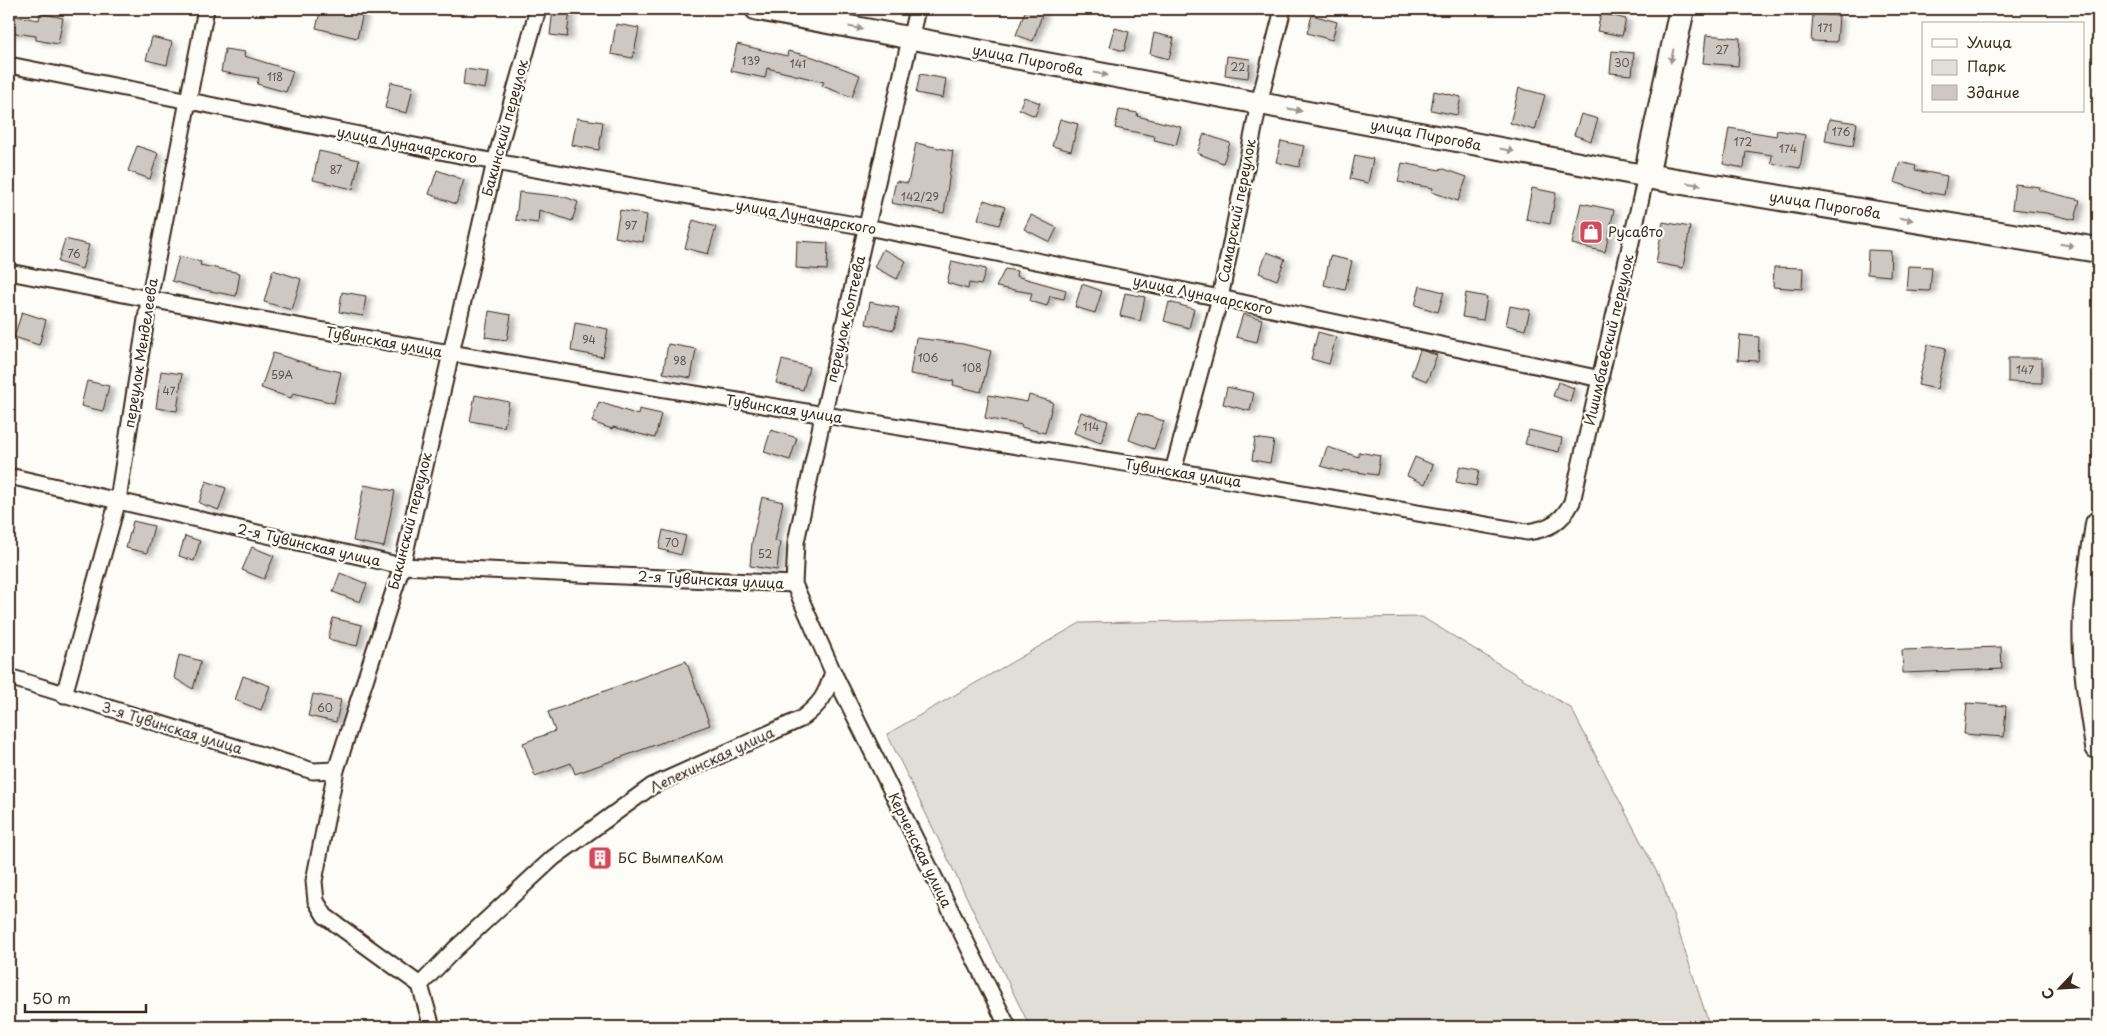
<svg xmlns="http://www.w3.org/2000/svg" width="2107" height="1036" viewBox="0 0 2107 1036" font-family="'Playpen Sans',sans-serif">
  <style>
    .green { fill: #e1ded7; stroke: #8e847a }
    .building { fill: #cdc8c2; stroke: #3b2a1e; filter: url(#shadow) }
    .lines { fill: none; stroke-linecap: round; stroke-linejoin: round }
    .minor-casing { stroke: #3b2a1e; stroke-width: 19 }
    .secondary-casing { stroke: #3b2a1e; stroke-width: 25 }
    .primary-casing { stroke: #3b2a1e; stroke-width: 28 }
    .minor { stroke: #fdfcf7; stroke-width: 15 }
    .secondary { stroke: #fdfcf7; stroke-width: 21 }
    .primary { stroke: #fdfcf7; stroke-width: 24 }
    .oneway { fill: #9c938a }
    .labels { text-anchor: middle; stroke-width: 4.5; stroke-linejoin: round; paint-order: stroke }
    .number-label { font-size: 11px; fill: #605247 }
    .street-label { font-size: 14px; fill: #3b2a1e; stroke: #fdfcf7 }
    .poi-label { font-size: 14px; fill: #3b2a1e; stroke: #fdfcf7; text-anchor: start }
  </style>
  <defs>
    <filter id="shadow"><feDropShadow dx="5.5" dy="3" stdDeviation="2.5" flood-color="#0004"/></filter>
  </defs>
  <rect width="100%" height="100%" fill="#fdfcf7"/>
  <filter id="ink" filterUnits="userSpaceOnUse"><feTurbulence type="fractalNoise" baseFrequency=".02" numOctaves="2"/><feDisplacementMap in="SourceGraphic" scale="10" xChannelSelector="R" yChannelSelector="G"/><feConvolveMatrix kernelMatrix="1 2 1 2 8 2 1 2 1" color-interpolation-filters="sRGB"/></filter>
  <g filter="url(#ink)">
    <polygon class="green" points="1422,617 1571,708 1663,884 1710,1027 1030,1027 887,734 1080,623"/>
    <g class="building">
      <polygon points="321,9 364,9 357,38 316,28"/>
      <polygon points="553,9 570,9 567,37 550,35"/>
      <polygon points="1026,9 1036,9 1043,12 1033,41 1016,35"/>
      <polygon points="40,13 63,18 58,44 36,40 36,36 9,32 9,15 39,20"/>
      <polygon points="1601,13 1626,19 1622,36 1597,31"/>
      <polygon points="1813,14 1839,16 1837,42 1811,41"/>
      <polygon points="1312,15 1337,22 1332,40 1307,33"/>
      <polygon points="616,24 639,28 633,58 611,54"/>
      <polygon points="1115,28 1129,32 1124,51 1110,47"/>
      <polygon points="1154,33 1174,38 1169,59 1150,54"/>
      <polygon points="1706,35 1740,38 1738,66 1703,63"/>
      <polygon points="152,37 172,42 167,65 146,60"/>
      <polygon points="737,44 787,56 788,51 813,57 860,75 852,97 822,86 824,82 767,68 765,78 731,71"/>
      <polygon points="225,49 245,52 244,56 293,71 286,92 257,84 259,78 221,72"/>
      <polygon points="1612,51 1634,53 1632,75 1610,73"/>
      <polygon points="1227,56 1250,59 1248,78 1225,75"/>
      <polygon points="465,69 488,72 485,89 463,85"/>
      <polygon points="920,74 946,79 943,98 916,93"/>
      <polygon points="391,82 413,87 407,113 385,108"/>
      <polygon points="1519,88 1545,95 1535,130 1510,123"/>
      <polygon points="1434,91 1461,97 1457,115 1431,110"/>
      <polygon points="1024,97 1040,103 1035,116 1019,109"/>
      <polygon points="1119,110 1138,113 1137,116 1181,127 1176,145 1154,140 1155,136 1115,128"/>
      <polygon points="1581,114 1598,119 1591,141 1574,135"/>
      <polygon points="577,118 603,122 599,150 572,145"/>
      <polygon points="1060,119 1078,124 1071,151 1052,146"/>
      <polygon points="1829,119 1857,123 1853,146 1825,141"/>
      <polygon points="1729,128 1776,136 1777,130 1805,135 1800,168 1771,163 1772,155 1746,151 1744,168 1723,164"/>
      <polygon points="1204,134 1230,143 1223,163 1197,153"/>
      <polygon points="1281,141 1304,146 1299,167 1276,162"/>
      <polygon points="916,143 953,151 944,213 891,203 896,181 908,183"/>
      <polygon points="137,146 158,153 150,179 128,171"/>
      <polygon points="319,151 359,160 353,189 313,180"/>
      <polygon points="1355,155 1373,159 1368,183 1350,179"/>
      <polygon points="1900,162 1916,166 1915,170 1947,176 1944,195 1925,192 1894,182"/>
      <polygon points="1402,163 1440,170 1441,168 1467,177 1458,201 1432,192 1433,188 1398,182"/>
      <polygon points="437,170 464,180 456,204 429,194"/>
      <polygon points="2015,184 2040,187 2039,190 2080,200 2075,220 2046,213 2012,209"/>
      <polygon points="1532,188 1556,193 1550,224 1526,219"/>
      <polygon points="519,192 565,197 578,202 572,221 539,210 538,223 516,220"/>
      <polygon points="984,200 1005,207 999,225 978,219"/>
      <polygon points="1581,203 1614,210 1605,252 1572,244"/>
      <polygon points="620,210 647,215 643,242 615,237"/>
      <polygon points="1031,215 1057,228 1050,242 1024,229"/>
      <polygon points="693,220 716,227 708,254 685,248"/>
      <polygon points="1663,222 1690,227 1683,268 1656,263"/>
      <polygon points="65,239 89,245 82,269 58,262"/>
      <polygon points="797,241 828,243 827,270 796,268"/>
      <polygon points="883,249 906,261 897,279 874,267"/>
      <polygon points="1868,250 1891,251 1890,276 1867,274"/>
      <polygon points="1267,252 1285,259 1277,280 1259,273"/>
      <polygon points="179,256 201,262 200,265 240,273 236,296 205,290 172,281"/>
      <polygon points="1330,256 1352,261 1345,290 1324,285"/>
      <polygon points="952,261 986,269 981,285 969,283 968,289 947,283"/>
      <polygon points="1908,266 1932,267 1930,291 1906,290"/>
      <polygon points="1774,267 1803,268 1802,289 1773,287"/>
      <polygon points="1005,269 1017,271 1016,276 1066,290 1064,299 1050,296 1047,306 1030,301 1032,293 996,287"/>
      <polygon points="273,270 301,279 292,310 264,302"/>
      <polygon points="1082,284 1102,291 1095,313 1075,307"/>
      <polygon points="1420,286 1444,292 1438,312 1415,305"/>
      <polygon points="342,292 366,296 363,316 339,312"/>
      <polygon points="1125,293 1145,297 1140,321 1120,316"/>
      <polygon points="1466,293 1487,297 1483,320 1462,317"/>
      <polygon points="870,302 899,308 894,330 866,324"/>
      <polygon points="1169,302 1194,309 1189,328 1164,321"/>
      <polygon points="1510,306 1530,310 1525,330 1506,325"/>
      <polygon points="489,311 511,315 507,340 485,337"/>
      <polygon points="22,312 46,320 39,345 14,337"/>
      <polygon points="1243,314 1262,319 1257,342 1236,337"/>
      <polygon points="575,323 608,329 603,357 571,351"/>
      <polygon points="1318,332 1336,337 1329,364 1311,359"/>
      <polygon points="1740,335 1759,337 1758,361 1738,360"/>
      <polygon points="916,338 963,344 991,351 981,392 953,385 954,381 910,374"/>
      <polygon points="668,344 696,349 691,378 663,373"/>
      <polygon points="1928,344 1946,348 1937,389 1918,385"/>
      <polygon points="1420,350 1437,355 1427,381 1411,375"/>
      <polygon points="273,353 318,367 341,372 334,403 293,393 291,398 261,388"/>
      <polygon points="2008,358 2042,358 2042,383 2008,382"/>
      <polygon points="782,360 809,367 803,390 776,383"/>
      <polygon points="161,371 182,374 177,411 156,408"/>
      <polygon points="87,381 109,386 103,411 81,406"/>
      <polygon points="1558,382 1574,388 1570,402 1553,396"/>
      <polygon points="1227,387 1254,393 1250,411 1223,404"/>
      <polygon points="475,395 509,402 504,427 470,421"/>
      <polygon points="989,395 1027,402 1029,395 1053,402 1045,433 1021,427 1022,425 985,418"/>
      <polygon points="599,402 638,415 639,409 661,414 655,438 613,427 612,429 592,422"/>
      <polygon points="1081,412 1108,421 1101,443 1074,433"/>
      <polygon points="1138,413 1164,421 1154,449 1129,440"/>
      <polygon points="771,430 797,438 790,460 764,452"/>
      <polygon points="1529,430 1562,438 1559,452 1525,444"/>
      <polygon points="1255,438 1274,441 1270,463 1252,460"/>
      <polygon points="1327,447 1359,457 1359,452 1380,456 1377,475 1343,470 1342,472 1321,466"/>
      <polygon points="1415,457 1433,465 1425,484 1407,476"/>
      <polygon points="1460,466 1479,470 1476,486 1456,482"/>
      <polygon points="206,481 226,488 219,510 199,503"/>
      <polygon points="364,485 395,491 384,547 353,541"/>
      <polygon points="762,497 783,502 775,541 780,542 777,570 750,566 752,542"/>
      <polygon points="133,521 154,526 147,553 126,548"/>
      <polygon points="663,530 686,536 681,555 659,549"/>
      <polygon points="185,536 200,541 194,561 179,556"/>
      <polygon points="252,547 274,556 264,579 242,570"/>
      <polygon points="340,573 367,584 360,602 333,592"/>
      <polygon points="333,618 362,625 357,646 328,639"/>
      <polygon points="2001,647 2002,669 1903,673 1902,650"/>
      <polygon points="179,655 201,661 193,689 174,678"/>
      <polygon points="686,661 710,725 575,774 571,763 535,776 523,743 555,731 548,712"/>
      <polygon points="243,676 270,686 261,710 235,700"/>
      <polygon points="313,694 341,700 336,722 308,716"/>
      <polygon points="1967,703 2006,706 2004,737 1964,734"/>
    </g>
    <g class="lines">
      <g class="minor-casing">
        <g id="minor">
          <polyline points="9,65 495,162 867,227 1220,298 1601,379"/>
          <path d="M9,272C394,348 781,408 1168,470C1288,490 1408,511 1527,532C1549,529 1562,522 1572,502L1646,176"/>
          <polyline points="1173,471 1220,298 1259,103 1283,9"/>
          <polyline points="9,476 402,566 794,584"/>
          <polyline points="833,672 1008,1027"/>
          <polyline points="9,677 313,771 336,770"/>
          <polyline points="64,695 118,500 149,300 206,9"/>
          <polyline points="420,985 325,916 316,901 314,881 336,770 402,566 495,162 538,9"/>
          <path d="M432,1027L420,985L454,950L553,858L652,786L801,719C821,704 826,695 833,672L794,584L796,542L823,416L917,9"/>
        </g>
      </g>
      <g class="secondary-casing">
        <polyline id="secondary" points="756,9 1646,176"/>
      </g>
      <g class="primary-casing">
        <g id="primary">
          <polyline points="1682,9 1646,176 2098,250"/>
          <path d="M2098,524C2094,553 2089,583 2086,612C2083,657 2091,704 2098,747"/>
        </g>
      </g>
      <use href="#minor" class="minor"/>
      <use href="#secondary" class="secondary"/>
      <use href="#primary" class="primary"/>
    </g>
    <defs><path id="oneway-solid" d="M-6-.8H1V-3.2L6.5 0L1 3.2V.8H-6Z" transform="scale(1.25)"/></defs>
    <g class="oneway">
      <use href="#oneway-solid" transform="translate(856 28) rotate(11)"/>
      <use href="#oneway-solid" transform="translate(1672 56) rotate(102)"/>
      <use href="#oneway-solid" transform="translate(1101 74) rotate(11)"/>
      <use href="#oneway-solid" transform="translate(1295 110) rotate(11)"/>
      <use href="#oneway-solid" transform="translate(1507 150) rotate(11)"/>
      <use href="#oneway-solid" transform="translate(1694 184) rotate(9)"/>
      <use href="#oneway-solid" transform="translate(1906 219) rotate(9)"/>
      <use href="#oneway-solid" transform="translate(2067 245) rotate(9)"/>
    </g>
  </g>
  <defs>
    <g id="shop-square" transform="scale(1.25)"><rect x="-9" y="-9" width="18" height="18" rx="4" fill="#d1495b" stroke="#fdfcf7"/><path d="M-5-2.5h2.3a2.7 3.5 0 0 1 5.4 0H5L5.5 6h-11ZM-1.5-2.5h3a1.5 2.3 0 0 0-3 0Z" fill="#fff"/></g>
    <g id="building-square" transform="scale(1.25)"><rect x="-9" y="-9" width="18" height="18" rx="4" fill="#d1495b" stroke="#fdfcf7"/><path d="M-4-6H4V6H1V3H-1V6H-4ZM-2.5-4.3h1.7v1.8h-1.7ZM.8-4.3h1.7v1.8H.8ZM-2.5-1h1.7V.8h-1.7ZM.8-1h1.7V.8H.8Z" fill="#fff"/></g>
  </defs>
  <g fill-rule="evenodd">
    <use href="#shop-square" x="1591" y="232"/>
    <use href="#building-square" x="600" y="858"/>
  </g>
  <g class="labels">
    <g class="number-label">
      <text x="1825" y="32">171</text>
      <text x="1722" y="54">27</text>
      <text x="751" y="65">139</text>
      <text x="1622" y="67">30</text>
      <text x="798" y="68">141</text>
      <text x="1238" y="71">22</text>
      <text x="275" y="81">118</text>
      <text x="1841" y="136">176</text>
      <text x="1743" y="146">172</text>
      <text x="1788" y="153">174</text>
      <text x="336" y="174">87</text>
      <text x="920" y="201">142/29</text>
      <text x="631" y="230">97</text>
      <text x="74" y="258">76</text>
      <text x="589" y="344">94</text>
      <text x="928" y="362">106</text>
      <text x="680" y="365">98</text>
      <text x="972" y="372">108</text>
      <text x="2025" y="374">147</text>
      <text x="282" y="379">59А</text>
      <text x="169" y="395">47</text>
      <text x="1091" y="431">114</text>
      <text x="672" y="547">70</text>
      <text x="765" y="558">52</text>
      <text x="325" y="712">60</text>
    </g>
    <g class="street-label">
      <text transform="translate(1028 60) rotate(11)" y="5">улица Пирогова</text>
      <text transform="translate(505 128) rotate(-75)" y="5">Бакинский переулок</text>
      <text transform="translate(1426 135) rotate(11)" y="5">улица Пирогова</text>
      <text transform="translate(407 145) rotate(11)" y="5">улица Луначарского</text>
      <text transform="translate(1825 205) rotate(9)" y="5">улица Пирогова</text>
      <text transform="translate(1237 211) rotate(-79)" y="5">Самарский переулок</text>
      <text transform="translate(806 217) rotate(10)" y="5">улица Луначарского</text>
      <text transform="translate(1203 295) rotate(12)" y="5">улица Луначарского</text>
      <text transform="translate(846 319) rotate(-77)" y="5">переулок Коптеева</text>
      <text transform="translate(1609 340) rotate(-77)" y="5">Ишимбаевский переулок</text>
      <text transform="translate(384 342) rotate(10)" y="5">Тувинская улица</text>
      <text transform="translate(141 353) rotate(-81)" y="5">переулок Менделеева</text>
      <text transform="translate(784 409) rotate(9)" y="5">Тувинская улица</text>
      <text transform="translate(1183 473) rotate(9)" y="5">Тувинская улица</text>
      <text transform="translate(410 521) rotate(-76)" y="5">Бакинский переулок</text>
      <text transform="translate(309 545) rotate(13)" y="5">2-я Тувинская улица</text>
      <text transform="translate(711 580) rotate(3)" y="5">2-я Тувинская улица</text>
      <text transform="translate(172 728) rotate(17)" y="5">3-я Тувинская улица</text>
      <text transform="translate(712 760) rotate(-25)" y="5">Лепехинская улица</text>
      <text transform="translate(920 850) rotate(64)" y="5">Керченская улица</text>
    </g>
    <g class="poi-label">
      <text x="1608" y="237">Русавто</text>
      <text x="618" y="863">БС ВымпелКом</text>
    </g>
  </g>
  <rect width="2107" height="1036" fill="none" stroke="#fdfcf7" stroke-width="30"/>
  <rect x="15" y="15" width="2077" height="1006" fill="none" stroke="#3b2a1e" stroke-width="2" filter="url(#ink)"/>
  <rect x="1922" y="22" width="162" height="90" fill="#fdfcf7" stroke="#afa8a0"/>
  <rect x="1932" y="39" width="25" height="8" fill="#fdfcf7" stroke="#afa8a0"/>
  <text x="1967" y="48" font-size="15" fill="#3b2a1e">Улица</text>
  <rect x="1932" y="60" width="25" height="15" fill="#e1ded7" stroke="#afa8a0"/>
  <text x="1967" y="72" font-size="15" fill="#3b2a1e">Парк</text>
  <rect x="1932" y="85" width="25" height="15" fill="#cdc8c2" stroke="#afa8a0"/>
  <text x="1967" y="98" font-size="15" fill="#3b2a1e">Здание</text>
  <g transform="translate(2060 988) rotate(245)" stroke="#fdfcf7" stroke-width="4" paint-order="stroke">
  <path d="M0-4L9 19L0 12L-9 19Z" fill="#3b2a1e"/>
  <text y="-8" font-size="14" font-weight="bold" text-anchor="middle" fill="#3b2a1e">С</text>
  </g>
  <path d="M25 1004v8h121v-8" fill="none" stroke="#3b2a1e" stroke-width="2.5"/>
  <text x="32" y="1004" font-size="15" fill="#3b2a1e" stroke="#fdfcf7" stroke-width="4" paint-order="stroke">50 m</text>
</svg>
